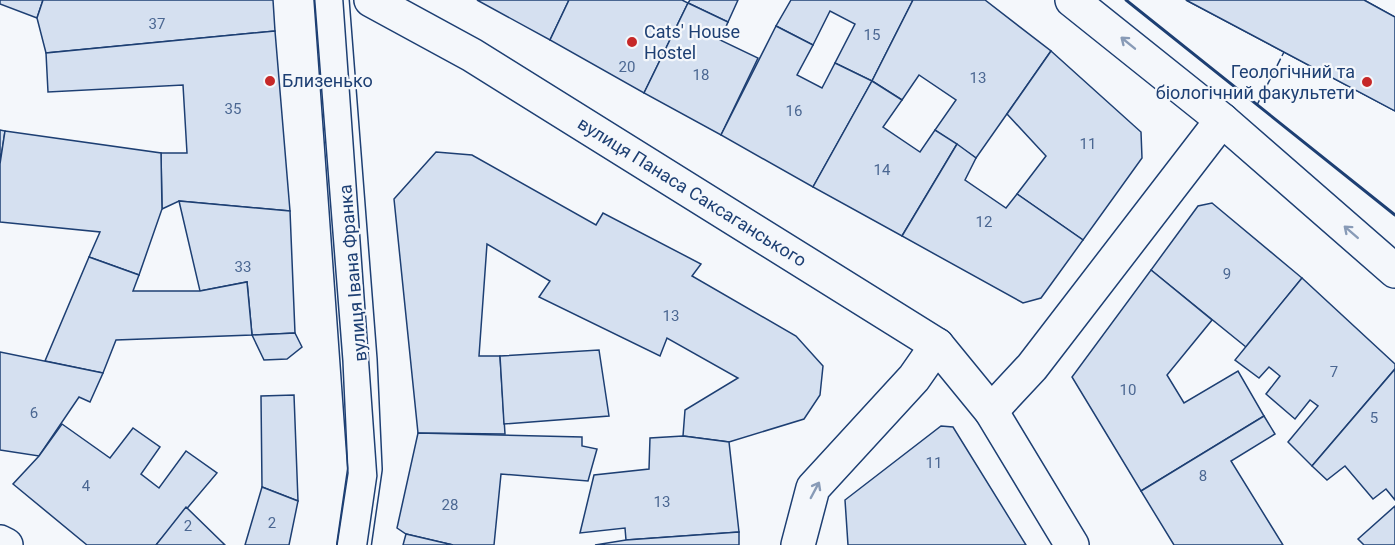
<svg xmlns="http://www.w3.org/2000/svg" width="1395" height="545" viewBox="0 0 1395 545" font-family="Roboto,sans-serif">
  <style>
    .building { fill: #d5e0f0; stroke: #1d3f73; stroke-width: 1.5 }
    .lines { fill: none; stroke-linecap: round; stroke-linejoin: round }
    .minor-casing { stroke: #1d3f73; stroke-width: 36 }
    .major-casing { stroke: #1d3f73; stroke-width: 36 }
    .minor { stroke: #f4f7fb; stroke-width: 33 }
    .major { stroke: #f4f7fb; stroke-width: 33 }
    .tram { stroke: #1d3f73; stroke-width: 1.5 }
    .fence { stroke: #1d3f73; stroke-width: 1.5; stroke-dasharray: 8 3; stroke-linecap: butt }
    .wall { stroke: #1d3f73; stroke-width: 3 }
    .oneway { stroke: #889bb7 }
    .poi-dot { fill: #c62828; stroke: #f4f7fb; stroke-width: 2 }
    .labels { text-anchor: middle; stroke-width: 4.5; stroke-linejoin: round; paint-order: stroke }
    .number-label { font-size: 15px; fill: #4b6792 }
    .poi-label { font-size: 18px; fill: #1d3f73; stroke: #f4f7fb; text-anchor: start }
    .street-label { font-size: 18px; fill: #1d3f73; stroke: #f4f7fb }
  </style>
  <rect width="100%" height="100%" fill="#f4f7fb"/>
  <g class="building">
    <polygon points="0,0 43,0 37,18 0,4"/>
    <polygon points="43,0 273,0 275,31 46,53 37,18"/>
    <polygon points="477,0 569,0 550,40"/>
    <polygon points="569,0 682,0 688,3 644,93 550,40"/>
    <polygon points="690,0 738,0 728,22 688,3"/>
    <polygon points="791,0 913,0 872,81 835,63 855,24 830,11 813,45 776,26"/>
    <polygon points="913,0 985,0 1051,51 976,158 935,130 956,100 919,75 902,100 872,81"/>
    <polygon points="1186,0 1364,0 1395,17 1395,111"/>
    <polygon points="1186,0 1364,0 1395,17 1395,111"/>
    <polygon points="688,3 728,22 720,40 758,58 721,135 644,93"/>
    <polygon points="776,26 813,45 797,75 822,88 835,63 872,81 813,187 721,135"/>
    <polygon points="275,31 290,211 179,201 162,209 161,153 187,153 183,85 48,92 46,53"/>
    <polygon points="1051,51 1141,132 1142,158 1083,240 1017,194 1046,156 1007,114"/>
    <polygon points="872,81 902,100 883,127 920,152 935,130 957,144 902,236 813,187"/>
    <polygon points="0,130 5,131 0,164"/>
    <polygon points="5,131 161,153 162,209 139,275 89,257 100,232 0,222 0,164"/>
    <polygon points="957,144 976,158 965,180 1006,208 1017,194 1083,240 1041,298 1023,303 902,236"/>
    <polygon points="436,152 472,155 596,225 603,213 701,264 692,276 796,336 823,366 820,395 804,419 729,442 683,436 685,410 738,378 667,338 660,356 539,297 550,281 487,244 479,356 500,356 505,434 418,433 394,199"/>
    <polygon points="179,201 290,211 295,333 252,335 247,282 200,291"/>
    <polygon points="1212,203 1302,278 1246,347 1151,270 1198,206"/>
    <polygon points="89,257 139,275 133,291 200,291 247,282 252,335 116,340 103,373 45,361"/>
    <polygon points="1151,270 1212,320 1167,375 1184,403 1238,371 1264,416 1141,491 1072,377"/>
    <polygon points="1302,278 1395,364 1395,369 1312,466 1288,442 1318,406 1310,400 1295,419 1266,394 1280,376 1269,367 1259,378 1235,360"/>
    <polygon points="295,333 302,347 287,359 264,360 252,335"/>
    <polygon points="599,350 609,416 504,424 500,356"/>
    <polygon points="0,352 103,373 90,402 79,397 39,456 0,450"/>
    <polygon points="1395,369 1395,500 1386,489 1373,499 1345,466 1327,480 1312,466"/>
    <polygon points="294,395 298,501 262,487 261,396"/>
    <polygon points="1264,416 1275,434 1231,461 1283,545 1174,545 1141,491"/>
    <polygon points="62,424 110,458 133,428 160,447 141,474 159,488 186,451 217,473 156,545 87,545 13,484 39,456"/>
    <polygon points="941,426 953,427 1026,545 848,545 845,500"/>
    <polygon points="418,433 582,437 582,446 597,449 588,481 501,474 494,545 453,545 406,534 397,528"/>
    <polygon points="683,436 729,442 739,532 626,540 625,528 580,533 594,475 649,469 650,438"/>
    <polygon points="262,487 298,501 289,545 245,545"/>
    <polygon points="1395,506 1395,545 1364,545 1358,539"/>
    <polygon points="186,507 225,545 156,545"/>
    <polygon points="739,532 739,545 595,545 626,540"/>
    <polygon points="406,534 453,545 403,545"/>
  </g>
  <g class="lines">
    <g class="minor-casing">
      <g id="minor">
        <polyline points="371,0 472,55 937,345 991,411 1072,545"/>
        <polyline points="1072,0 1222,120 1395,271"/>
        <polyline points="991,411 1032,367 1222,120"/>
        <polyline points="798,545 813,488 914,378 937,345"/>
      </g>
    </g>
    <g class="major-casing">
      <g id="major">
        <polyline points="332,0 360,360 365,469 354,545"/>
        <polyline points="0,542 6,545"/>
      </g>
    </g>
    <use href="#minor" class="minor"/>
    <use href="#major" class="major"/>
    <g class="tram">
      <polyline points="314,0 348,473 337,545"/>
      <polyline points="343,0 377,476 367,545"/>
    </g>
    <polyline class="fence" points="1257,105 1284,52"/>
    <polyline class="wall" points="1126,0 1395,215"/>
  </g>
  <defs><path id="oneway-shaft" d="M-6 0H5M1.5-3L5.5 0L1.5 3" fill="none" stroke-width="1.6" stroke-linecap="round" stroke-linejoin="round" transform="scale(1.5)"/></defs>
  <g class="oneway">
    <use href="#oneway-shaft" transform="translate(1128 43) rotate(-141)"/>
    <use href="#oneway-shaft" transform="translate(1351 232) rotate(-139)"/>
    <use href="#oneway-shaft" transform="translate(815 490) rotate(-62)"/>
  </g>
  <g class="poi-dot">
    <circle cx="632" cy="42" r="6"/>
    <circle cx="270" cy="81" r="6"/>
    <circle cx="1367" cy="82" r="6"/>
  </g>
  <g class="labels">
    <g class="number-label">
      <text x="157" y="29">37</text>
      <text x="872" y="40">15</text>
      <text x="627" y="72">20</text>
      <text x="701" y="80">18</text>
      <text x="978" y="83">13</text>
      <text x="233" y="114">35</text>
      <text x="794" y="116">16</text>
      <text x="1088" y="149">11</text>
      <text x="882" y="175">14</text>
      <text x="984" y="227">12</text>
      <text x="243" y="272">33</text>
      <text x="1227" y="279">9</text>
      <text x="671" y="321">13</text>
      <text x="1334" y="377">7</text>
      <text x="1128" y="395">10</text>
      <text x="34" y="418">6</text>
      <text x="1374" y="423">5</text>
      <text x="934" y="468">11</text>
      <text x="1203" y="481">8</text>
      <text x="86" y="491">4</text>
      <text x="662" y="507">13</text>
      <text x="450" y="510">28</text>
      <text x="272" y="528">2</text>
      <text x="188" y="531">2</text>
    </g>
    <g class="poi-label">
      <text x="644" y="38">Cats' House<tspan x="644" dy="21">Hostel</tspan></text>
      <text x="1355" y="78" text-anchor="end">Геологічний та<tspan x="1355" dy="21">біологічний факультети</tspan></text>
      <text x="282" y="87">Близенько</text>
    </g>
    <g class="street-label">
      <text transform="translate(692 192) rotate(32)" y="6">вулиця Панаса Саксаганського</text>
      <text transform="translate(353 273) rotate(-95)" y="6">вулиця Івана Франка</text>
    </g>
  </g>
</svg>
